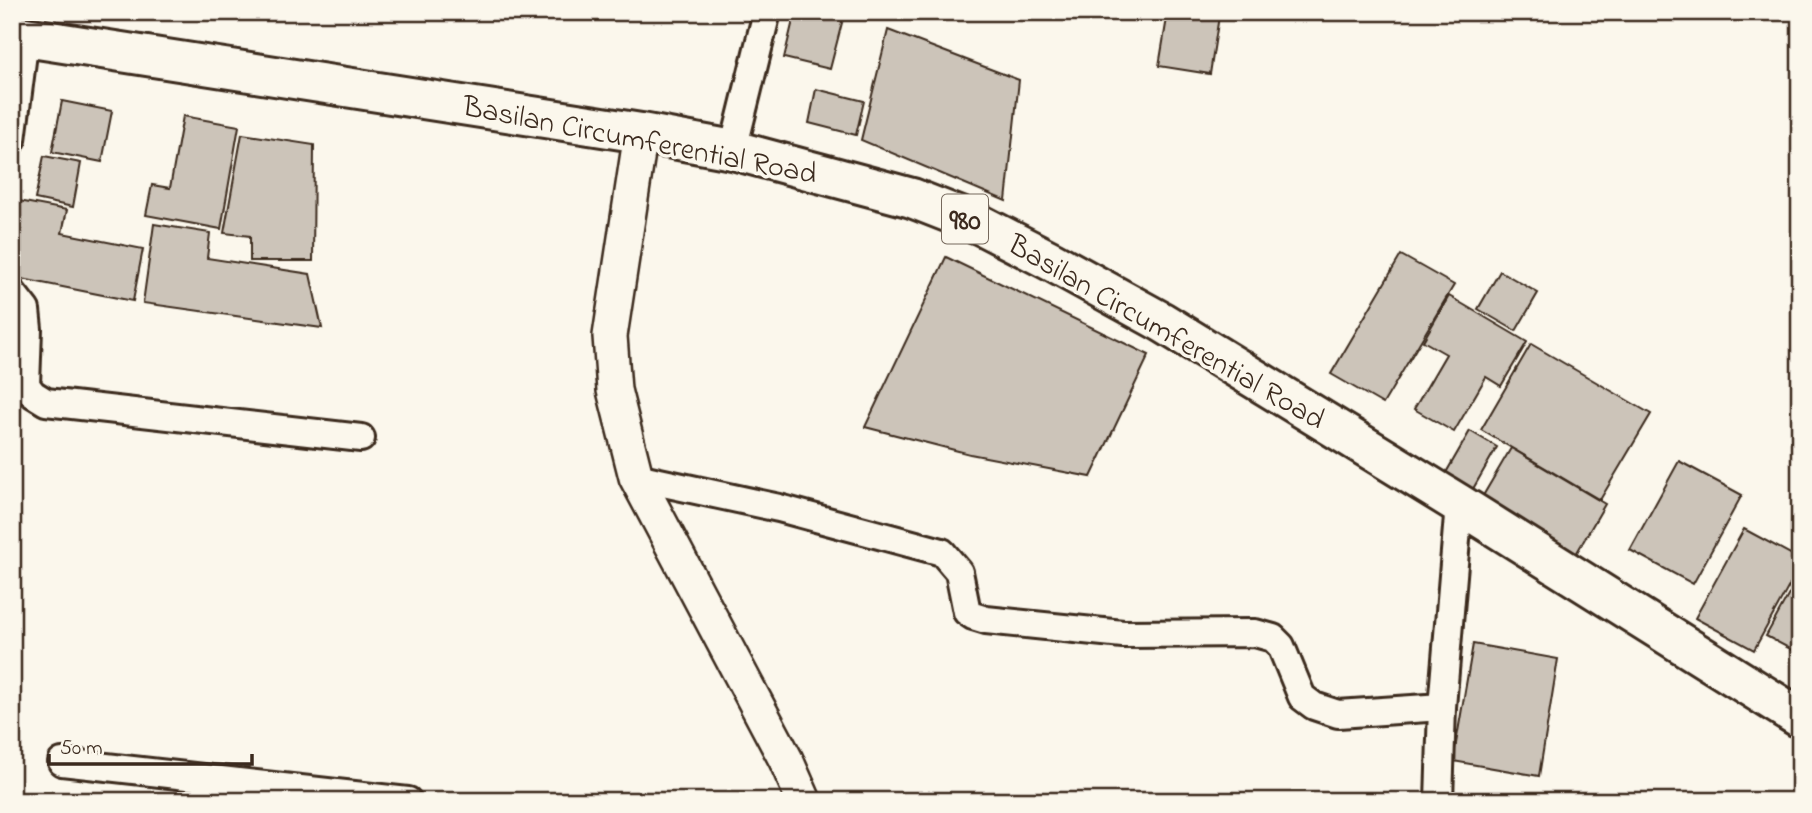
<svg xmlns="http://www.w3.org/2000/svg" width="1812" height="813" viewBox="0 0 1812 813" font-family="'Indie Flower',sans-serif">
  <style>
    .building { fill: #ccc4b9; stroke: #3b2a1e; stroke-width: 2 }
    .lines { fill: none; stroke-linecap: round; stroke-linejoin: round }
    .minor-casing { stroke: #3b2a1e; stroke-width: 32 }
    .tertiary-casing { stroke: #3b2a1e; stroke-width: 38 }
    .primary-casing { stroke: #3b2a1e; stroke-width: 44 }
    .minor { stroke: #fbf7ec; stroke-width: 26 }
    .tertiary { stroke: #fbf7ec; stroke-width: 33 }
    .primary { stroke: #fbf7ec; stroke-width: 38 }
    .labels { text-anchor: middle; stroke-width: 7; stroke-linejoin: round; paint-order: stroke }
    .shield { fill: #fbf7ec; stroke: #75685c; stroke-width: 2 }
    .shield-label { font-size: 28px; font-weight: bold; fill: #3b2a1e }
    .street-label { font-size: 30px; fill: #3b2a1e; stroke: #fbf7ec }
  </style>
  <rect width="100%" height="100%" fill="#fbf7ec"/>
  <filter id="ink" filterUnits="userSpaceOnUse"><feTurbulence type="fractalNoise" baseFrequency=".0143" numOctaves="2"/><feDisplacementMap in="SourceGraphic" scale="14" xChannelSelector="R" yChannelSelector="G"/><feConvolveMatrix kernelMatrix="1 2 1 2 8 2 1 2 1" color-interpolation-filters="sRGB"/></filter>
  <g filter="url(#ink)">
    <g class="building">
      <polygon points="795,12 833,12 844,15 830,69 784,58"/>
      <polygon points="1168,12 1198,12 1219,16 1210,74 1159,66"/>
      <polygon points="888,30 1019,80 1006,201 861,140"/>
      <polygon points="816,89 864,101 856,135 809,123"/>
      <polygon points="62,101 112,111 102,162 52,152"/>
      <polygon points="183,116 239,126 221,229 146,215 152,185 170,188"/>
      <polygon points="242,134 314,145 313,261 250,261 250,236 224,233"/>
      <polygon points="44,156 81,163 73,207 35,199"/>
      <polygon points="19,201 67,210 62,233 143,249 133,301 12,277 12,239"/>
      <polygon points="154,224 210,233 207,258 310,274 322,328 143,303"/>
      <polygon points="1401,255 1454,285 1383,404 1331,374"/>
      <polygon points="946,257 1149,355 1091,477 970,454 865,427"/>
      <polygon points="1500,271 1538,293 1516,331 1478,309"/>
      <polygon points="1449,296 1527,342 1501,386 1486,377 1454,432 1414,409 1446,354 1423,341"/>
      <polygon points="1531,344 1651,414 1600,500 1481,430"/>
      <polygon points="1470,431 1497,447 1470,494 1443,478"/>
      <polygon points="1511,448 1605,504 1572,561 1477,506"/>
      <polygon points="1679,461 1742,495 1693,584 1630,550"/>
      <polygon points="1744,529 1800,559 1800,566 1754,650 1695,618"/>
      <polygon points="1800,574 1800,654 1766,636"/>
      <polygon points="1473,644 1558,659 1539,776 1453,761"/>
    </g>
    <g class="lines">
      <g class="minor-casing">
        <g id="minor">
          <polyline points="12,140 25,37"/>
          <polyline points="733,150 767,12"/>
          <polyline points="12,292 26,310 28,329 26,385 33,394 46,402 361,438"/>
          <polyline points="636,477 779,508 942,552 959,572 967,612 973,616 986,620 1123,634 1255,633 1273,638 1281,646 1302,697 1314,706 1338,714 1442,707"/>
          <polyline points="62,762 408,801"/>
          <polyline points="1439,801 1442,707 1459,504"/>
        </g>
      </g>
      <g class="tertiary-casing">
        <polyline id="tertiary" points="641,133 610,336 614,390 636,477 786,760 804,801"/>
      </g>
      <g class="primary-casing">
        <polyline id="primary" points="12,35 641,133 733,150 912,198 981,225 1051,261 1162,322 1459,504 1800,718"/>
      </g>
      <use href="#minor" class="minor"/>
      <use href="#tertiary" class="tertiary"/>
      <use href="#primary" class="primary"/>
    </g>
  </g>
  <g class="labels">
    <rect class="shield" x="942" y="194.5" width="46" height="49" rx="5"/>
    <g class="shield-label">
      <text x="965" y="229">980</text>
    </g>
    <g class="street-label">
      <text transform="translate(640 139) rotate(11)" y="10">Basilan Circumferential Road</text>
      <text transform="translate(1167 331) rotate(30)" y="10">Basilan Circumferential Road</text>
    </g>
  </g>
  <rect width="1812" height="813" fill="none" stroke="#fbf7ec" stroke-width="42"/>
  <rect x="21" y="21" width="1770" height="771" fill="none" stroke="#3b2a1e" stroke-width="2.5" filter="url(#ink)"/>
  <path d="M49 754v10h203v-10" fill="none" stroke="#3b2a1e" stroke-width="3.5"/>
  <text x="60" y="754" font-size="21" fill="#3b2a1e" stroke="#fbf7ec" stroke-width="5" paint-order="stroke">50 m</text>
</svg>
